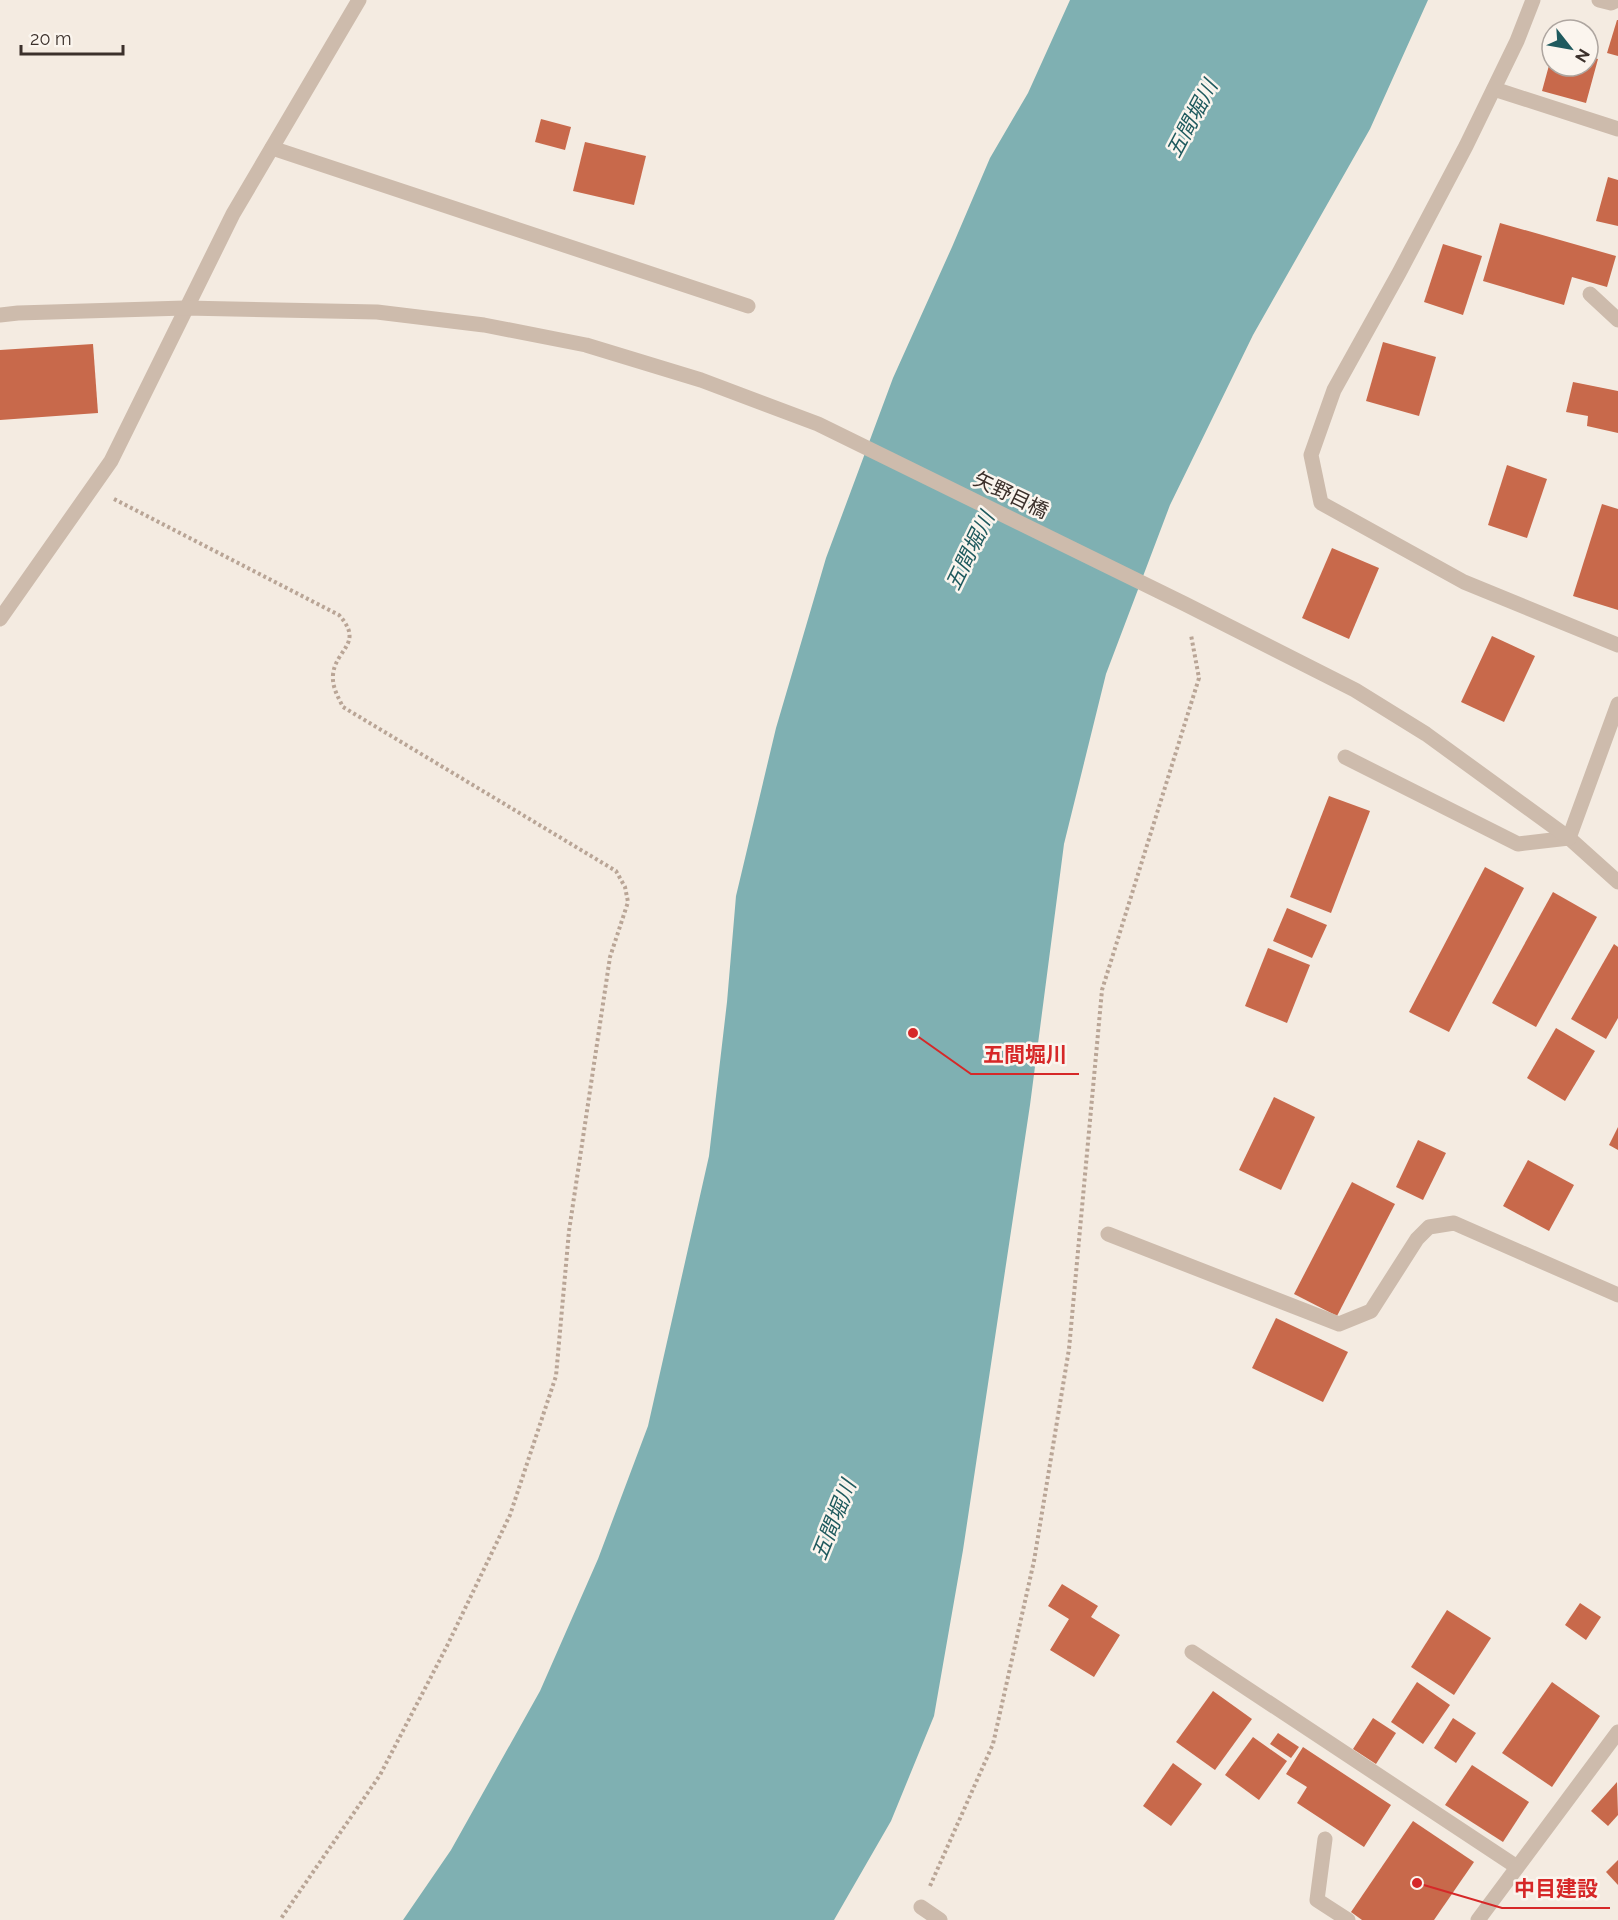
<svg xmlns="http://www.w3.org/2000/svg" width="1618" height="1920" viewBox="0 0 1618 1920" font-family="Raleway,'Noto Sans JP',sans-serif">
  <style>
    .water { fill: #7fb0b2 }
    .building { fill: #c8694b }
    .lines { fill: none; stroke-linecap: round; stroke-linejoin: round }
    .path { stroke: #b9a596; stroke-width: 4; stroke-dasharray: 3 3; stroke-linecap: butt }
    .service { stroke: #cdbbac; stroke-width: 15 }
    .minor { stroke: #cdbbac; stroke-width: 15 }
    .tertiary { stroke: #cdbbac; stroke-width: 15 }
    .labels { text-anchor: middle; stroke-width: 5; stroke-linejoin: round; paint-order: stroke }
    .street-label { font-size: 20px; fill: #3b302b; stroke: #fbf5ee }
    .water-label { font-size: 21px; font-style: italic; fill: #1f5a5e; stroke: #fbf5ee }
    .leader { fill: none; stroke: #d62828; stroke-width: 2 }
    .callout-dot { fill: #d62828; stroke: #fbf5ee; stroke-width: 2 }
    .callout-label { font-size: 21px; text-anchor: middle; font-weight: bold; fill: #d62828; stroke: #fbf5ee; stroke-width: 5; stroke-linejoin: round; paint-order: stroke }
  </style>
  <rect width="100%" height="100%" fill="#f4ebe1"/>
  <polygon class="water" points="1070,0 1428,0 1370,129 1253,335 1170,505 1106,674 1064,844 1030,1105 963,1550 934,1716 891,1821 834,1920 403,1920 451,1850 540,1691 598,1559 648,1426 709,1156 727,1002 736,896 776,728 826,558 893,378 952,247 990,158 1028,93"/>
  <g class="building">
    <polygon points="1617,20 1618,20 1618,56 1607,53"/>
    <polygon points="1588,56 1598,59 1586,103 1542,91 1551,58 1552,66 1588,66"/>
    <polygon points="541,119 571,127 565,150 535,142"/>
    <polygon points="585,142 646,156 634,205 573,191"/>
    <polygon points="1608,177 1618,180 1618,226 1596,221"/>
    <polygon points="1500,223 1616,256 1607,287 1572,277 1564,305 1483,281"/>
    <polygon points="1443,244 1482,256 1463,315 1424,302"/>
    <polygon points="1383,342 1436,357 1419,416 1366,401"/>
    <polygon points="93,344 98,413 0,420 0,350"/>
    <polygon points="1573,382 1618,391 1618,433 1587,426 1588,416 1566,412"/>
    <polygon points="1507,465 1547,479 1527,538 1488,525"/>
    <polygon points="1602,504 1618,509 1618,610 1573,596"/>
    <polygon points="1332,548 1379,568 1349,639 1302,618"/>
    <polygon points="1492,636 1535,656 1504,722 1461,702"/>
    <polygon points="1329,796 1370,811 1331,913 1290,897"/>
    <polygon points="1485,867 1524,888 1449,1032 1409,1012"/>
    <polygon points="1553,892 1597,917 1536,1027 1492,1003"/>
    <polygon points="1287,908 1327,925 1312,958 1273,941"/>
    <polygon points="1614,944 1618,947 1618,1018 1606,1039 1571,1019"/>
    <polygon points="1268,948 1310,965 1287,1023 1245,1006"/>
    <polygon points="1556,1028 1595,1051 1565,1101 1527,1078"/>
    <polygon points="1274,1097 1315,1117 1281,1190 1239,1170"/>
    <polygon points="1618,1127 1618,1150 1609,1145"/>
    <polygon points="1418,1140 1446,1153 1423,1200 1396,1187"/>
    <polygon points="1528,1160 1574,1185 1549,1231 1503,1206"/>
    <polygon points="1352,1182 1395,1204 1337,1316 1294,1294"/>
    <polygon points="1276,1318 1348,1352 1323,1402 1252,1368"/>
    <polygon points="1062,1584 1098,1606 1091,1617 1120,1635 1094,1677 1050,1650 1069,1619 1048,1606"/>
    <polygon points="1580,1603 1601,1617 1586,1640 1565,1625"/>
    <polygon points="1447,1610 1491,1638 1454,1695 1411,1667"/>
    <polygon points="1417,1682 1450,1705 1423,1744 1391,1722"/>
    <polygon points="1552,1682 1600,1716 1552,1787 1502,1753"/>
    <polygon points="1213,1691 1252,1719 1215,1770 1176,1742"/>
    <polygon points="1373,1718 1396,1733 1376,1764 1353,1749"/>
    <polygon points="1453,1718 1476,1733 1456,1763 1434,1748"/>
    <polygon points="1278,1733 1299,1747 1291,1758 1270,1744"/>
    <polygon points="1253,1737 1287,1761 1259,1800 1225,1775"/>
    <polygon points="1303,1747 1391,1805 1364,1847 1297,1803 1307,1787 1286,1774"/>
    <polygon points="1173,1763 1202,1784 1171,1826 1143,1806"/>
    <polygon points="1472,1765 1529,1802 1503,1842 1445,1805"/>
    <polygon points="1617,1782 1618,1815 1608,1826 1591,1811"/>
    <polygon points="1413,1821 1474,1862 1434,1920 1362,1920 1351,1912"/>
    <polygon points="1618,1860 1618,1885 1606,1872"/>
  </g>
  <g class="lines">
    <g class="path">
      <path d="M114,499L339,615C365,644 335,649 333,675C332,687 338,697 343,707L616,871L625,887L628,902L610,957L569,1231L556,1376L510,1515L446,1648L380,1775L280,1920"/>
      <polyline points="930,1886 993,1744 1034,1561 1069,1349 1102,990 1199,678 1191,635"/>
    </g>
    <g class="service">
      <polyline points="1599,0 1611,3 1617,0"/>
      <polyline points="1494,89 1618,129"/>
      <polyline points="272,148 748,306"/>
      <polyline points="1590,294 1618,320"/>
      <polyline points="1325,1839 1317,1900 1348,1920"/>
    </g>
    <g class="minor">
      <polyline points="1533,0 1517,41 1466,146 1399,273 1334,390 1311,455 1321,503 1464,582 1618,645"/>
      <polyline points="0,619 111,461 233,214 359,0"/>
      <polyline points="1345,757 1518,844 1569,838 1618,882"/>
      <polyline points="1569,838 1618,704"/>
      <polyline points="1108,1234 1339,1324 1371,1311 1417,1239 1429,1227 1454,1223 1618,1295"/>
      <polyline points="1192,1652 1517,1867"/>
      <polyline points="921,1907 940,1920"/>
      <polyline points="1478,1920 1618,1732"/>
    </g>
    <polyline class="tertiary" points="0,315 18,313 185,308 377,312 484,325 586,345 701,380 818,424 1185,604 1355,690 1426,734 1569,838"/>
  </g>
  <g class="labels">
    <g class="street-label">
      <text transform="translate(1011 495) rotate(26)" y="7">矢野目橋</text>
    </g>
    <g class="water-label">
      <text transform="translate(1192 119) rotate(-62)" y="7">五間堀川</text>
      <text transform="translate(970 551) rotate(-64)" y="7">五間堀川</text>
      <text transform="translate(834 1520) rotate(-68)" y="7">五間堀川</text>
    </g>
  </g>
  <path class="leader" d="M913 1033L971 1074H1079M1417 1883L1502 1908H1610"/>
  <g class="callout-dot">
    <circle cx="913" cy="1033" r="6"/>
    <circle cx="1417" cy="1883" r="6"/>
  </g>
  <g class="callout-label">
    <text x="1025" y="1062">五間堀川</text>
    <text x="1556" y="1896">中目建設</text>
  </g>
  <g transform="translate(1570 48) rotate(121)"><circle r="28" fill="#fbf5ee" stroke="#aea6a0" stroke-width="1.5"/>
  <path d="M0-4.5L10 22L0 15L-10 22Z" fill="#1f5a5e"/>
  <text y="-9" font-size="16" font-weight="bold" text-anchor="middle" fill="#3b302b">N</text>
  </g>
  <path d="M21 45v9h102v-9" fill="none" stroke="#3b302b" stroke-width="3"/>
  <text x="30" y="45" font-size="18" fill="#3b302b" stroke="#fbf5ee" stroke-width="4.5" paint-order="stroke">20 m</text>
</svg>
